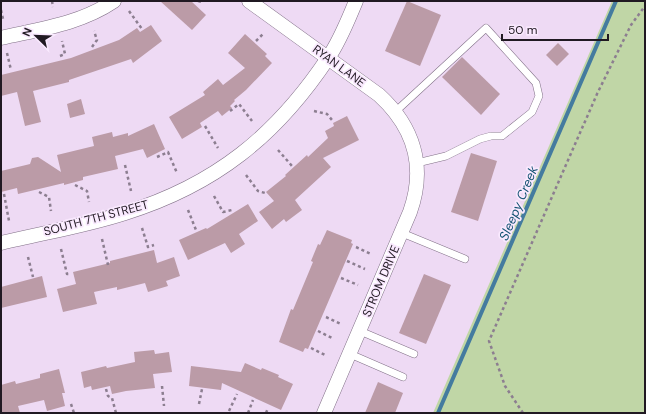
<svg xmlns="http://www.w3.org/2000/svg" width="646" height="414" viewBox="0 0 646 414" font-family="'DM Sans',sans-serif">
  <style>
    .green { fill: #c0d6a6 }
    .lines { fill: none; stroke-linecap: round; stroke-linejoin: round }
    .stream { stroke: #447b9f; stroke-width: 4 }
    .building { fill: #bb9ba7 }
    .lane-casing { stroke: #827188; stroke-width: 8 }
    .street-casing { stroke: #827188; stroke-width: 15 }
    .path { stroke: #8c7e90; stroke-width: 2.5; stroke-dasharray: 3 3; stroke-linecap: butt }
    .lane { stroke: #fff; stroke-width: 7 }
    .street { stroke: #fff; stroke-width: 14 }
    .labels { text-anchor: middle; stroke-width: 3.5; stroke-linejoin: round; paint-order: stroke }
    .street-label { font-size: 12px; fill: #201922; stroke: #f9e9fe }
    .water-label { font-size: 13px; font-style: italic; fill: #125272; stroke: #f9e9fe }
  </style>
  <rect width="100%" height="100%" fill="#eedaf4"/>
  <polygon class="green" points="612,1 645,1 645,413 433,413"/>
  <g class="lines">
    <polyline class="stream" points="438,413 616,1"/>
  </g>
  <g class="building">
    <polygon points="160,1 191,1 206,15 192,30"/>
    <polygon points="407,1 441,15 420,66 385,51"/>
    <polygon points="151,25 162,41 133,63 131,59 69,80 69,82 33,91 41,122 25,126 17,92 1,96 1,75 71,58 119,40 137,28 140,32"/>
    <polygon points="245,34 267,54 265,56 272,63 246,90 234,100 235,101 230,106 232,108 222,116 218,111 200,123 202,127 182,139 169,117 205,95 203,92 218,79 223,85 245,68 228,53"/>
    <polygon points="558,43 569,54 557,66 546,55"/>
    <polygon points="462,57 500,94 481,115 442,77"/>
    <polygon points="81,99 85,114 70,118 67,104"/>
    <polygon points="347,116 359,140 323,158 331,167 295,200 302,210 286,222 284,219 272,229 259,212 274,201 266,192 286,176 285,175 307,155 308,157 328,138 325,131 334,126 333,123"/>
    <polygon points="154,124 165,149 147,158 143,149 115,156 118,169 83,177 83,180 64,185 64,183 18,194 17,188 1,192 1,171 26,165 30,164 32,158 38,157 61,172 57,155 94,146 92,137 112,132 113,137 128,133 128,136"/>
    <polygon points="471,153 497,161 478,221 451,212"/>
    <polygon points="248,204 258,221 239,234 245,244 231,253 225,243 188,260 179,240 206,228 207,229"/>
    <polygon points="327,230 352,240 351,243 353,244 308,349 305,348 303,352 279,342 291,309 293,310 313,262 311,261 318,244 320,245"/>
    <polygon points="154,250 157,263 174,257 180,276 166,281 168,286 148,292 145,283 117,290 117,287 94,292 97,304 63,312 57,289 76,284 73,272 110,263 110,261"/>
    <polygon points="424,274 451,285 426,344 399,333"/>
    <polygon points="42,276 47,297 1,308 1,287"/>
    <polygon points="154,350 155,354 169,352 172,372 153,374 155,388 126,391 112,394 110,386 92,390 91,386 84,388 81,372 106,366 107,368 135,362 134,352"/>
    <polygon points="245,363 261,370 262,368 279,375 278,377 293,384 281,410 222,383 221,390 189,386 191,366 241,372"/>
    <polygon points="59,369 65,393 62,393 65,406 47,411 44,400 18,406 20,413 1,413 1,385 15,381 16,384 40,378 40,374"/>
    <polygon points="378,382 403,393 395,413 365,413"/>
  </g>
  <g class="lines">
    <g class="lane-casing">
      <g id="lane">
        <polyline points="395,112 486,28 536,83 539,96 532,112 502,136 491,136 480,139 446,156 417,163"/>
        <polyline points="402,233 465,259"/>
        <polyline points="360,331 414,354"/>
        <polyline points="350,354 403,377"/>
      </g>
    </g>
    <g class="street-casing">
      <g id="street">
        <path d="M249,1L379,95C414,127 426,167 410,212L324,413"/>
        <path d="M1,38C40,29 80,24 114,1"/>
        <path d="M1,243C42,233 85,226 125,213C215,185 276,136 328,58C340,41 348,20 356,1"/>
      </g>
    </g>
    <g class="path">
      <polyline points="52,1 53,7"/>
      <polyline points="198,1 202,2 203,1"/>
      <polyline points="1,10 3,19"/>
      <polyline points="129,11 142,29"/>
      <polyline points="256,41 264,33"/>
      <polyline points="92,47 97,40 94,31"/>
      <polyline points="7,53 11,70"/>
      <polyline points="60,56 65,54 62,41"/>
      <polyline points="230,111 239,104 252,121"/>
      <polyline points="314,111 327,114 332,120"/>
      <polyline points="205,126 218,148"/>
      <polyline points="278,150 292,166"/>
      <polyline points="157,157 168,152 177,173"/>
      <polyline points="125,165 131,191"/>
      <polyline points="246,175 258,191 265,193"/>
      <polyline points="75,185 87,191 89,202"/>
      <polyline points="39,192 49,197 51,211"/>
      <polyline points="4,194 9,221"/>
      <polyline points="214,196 223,212 232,210"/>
      <polyline points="188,210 196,230"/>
      <polyline points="142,228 148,247 154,245"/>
      <polyline points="102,239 108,265"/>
      <polyline points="356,247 371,254"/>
      <polyline points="61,249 67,274 70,274"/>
      <polyline points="28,257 33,277"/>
      <polyline points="347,261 365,269"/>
      <polyline points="341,278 358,285"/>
      <polyline points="326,317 341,324"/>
      <polyline points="318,331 334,339"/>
      <polyline points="311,348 327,356"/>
      <polyline points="162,386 164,406"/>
      <polyline points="106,389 108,396 112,398 116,413"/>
      <polyline points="71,404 74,413"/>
      <polyline points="199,404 202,389"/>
      <polyline points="229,411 237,394"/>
      <polyline points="248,413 253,400"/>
      <polyline points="266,413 268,408"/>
      <polyline points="523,413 505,386 489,341 597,94 631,25 645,6"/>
    </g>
    <use href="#lane" class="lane"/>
    <use href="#street" class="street"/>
  </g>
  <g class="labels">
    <g class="street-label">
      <text transform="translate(339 66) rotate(36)" y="4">RYAN LANE</text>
      <text transform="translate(96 218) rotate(-15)" y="4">SOUTH 7TH STREET</text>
      <text transform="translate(381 281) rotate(-67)" y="4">STROM DRIVE</text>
    </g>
    <g class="water-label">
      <text transform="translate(518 203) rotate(-67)" y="5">Sleepy Creek</text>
    </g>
  </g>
  <rect width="646" height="414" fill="none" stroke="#201922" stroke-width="4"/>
  <g transform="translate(36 36) rotate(293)" stroke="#f9e9fe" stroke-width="3" paint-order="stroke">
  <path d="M0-3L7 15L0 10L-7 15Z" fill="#201922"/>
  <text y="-6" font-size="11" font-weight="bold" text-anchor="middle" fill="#201922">N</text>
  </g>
  <path d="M502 34v6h106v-6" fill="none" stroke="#201922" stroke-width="2"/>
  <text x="508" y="34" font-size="12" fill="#201922" stroke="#f9e9fe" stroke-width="3" paint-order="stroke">50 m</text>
</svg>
